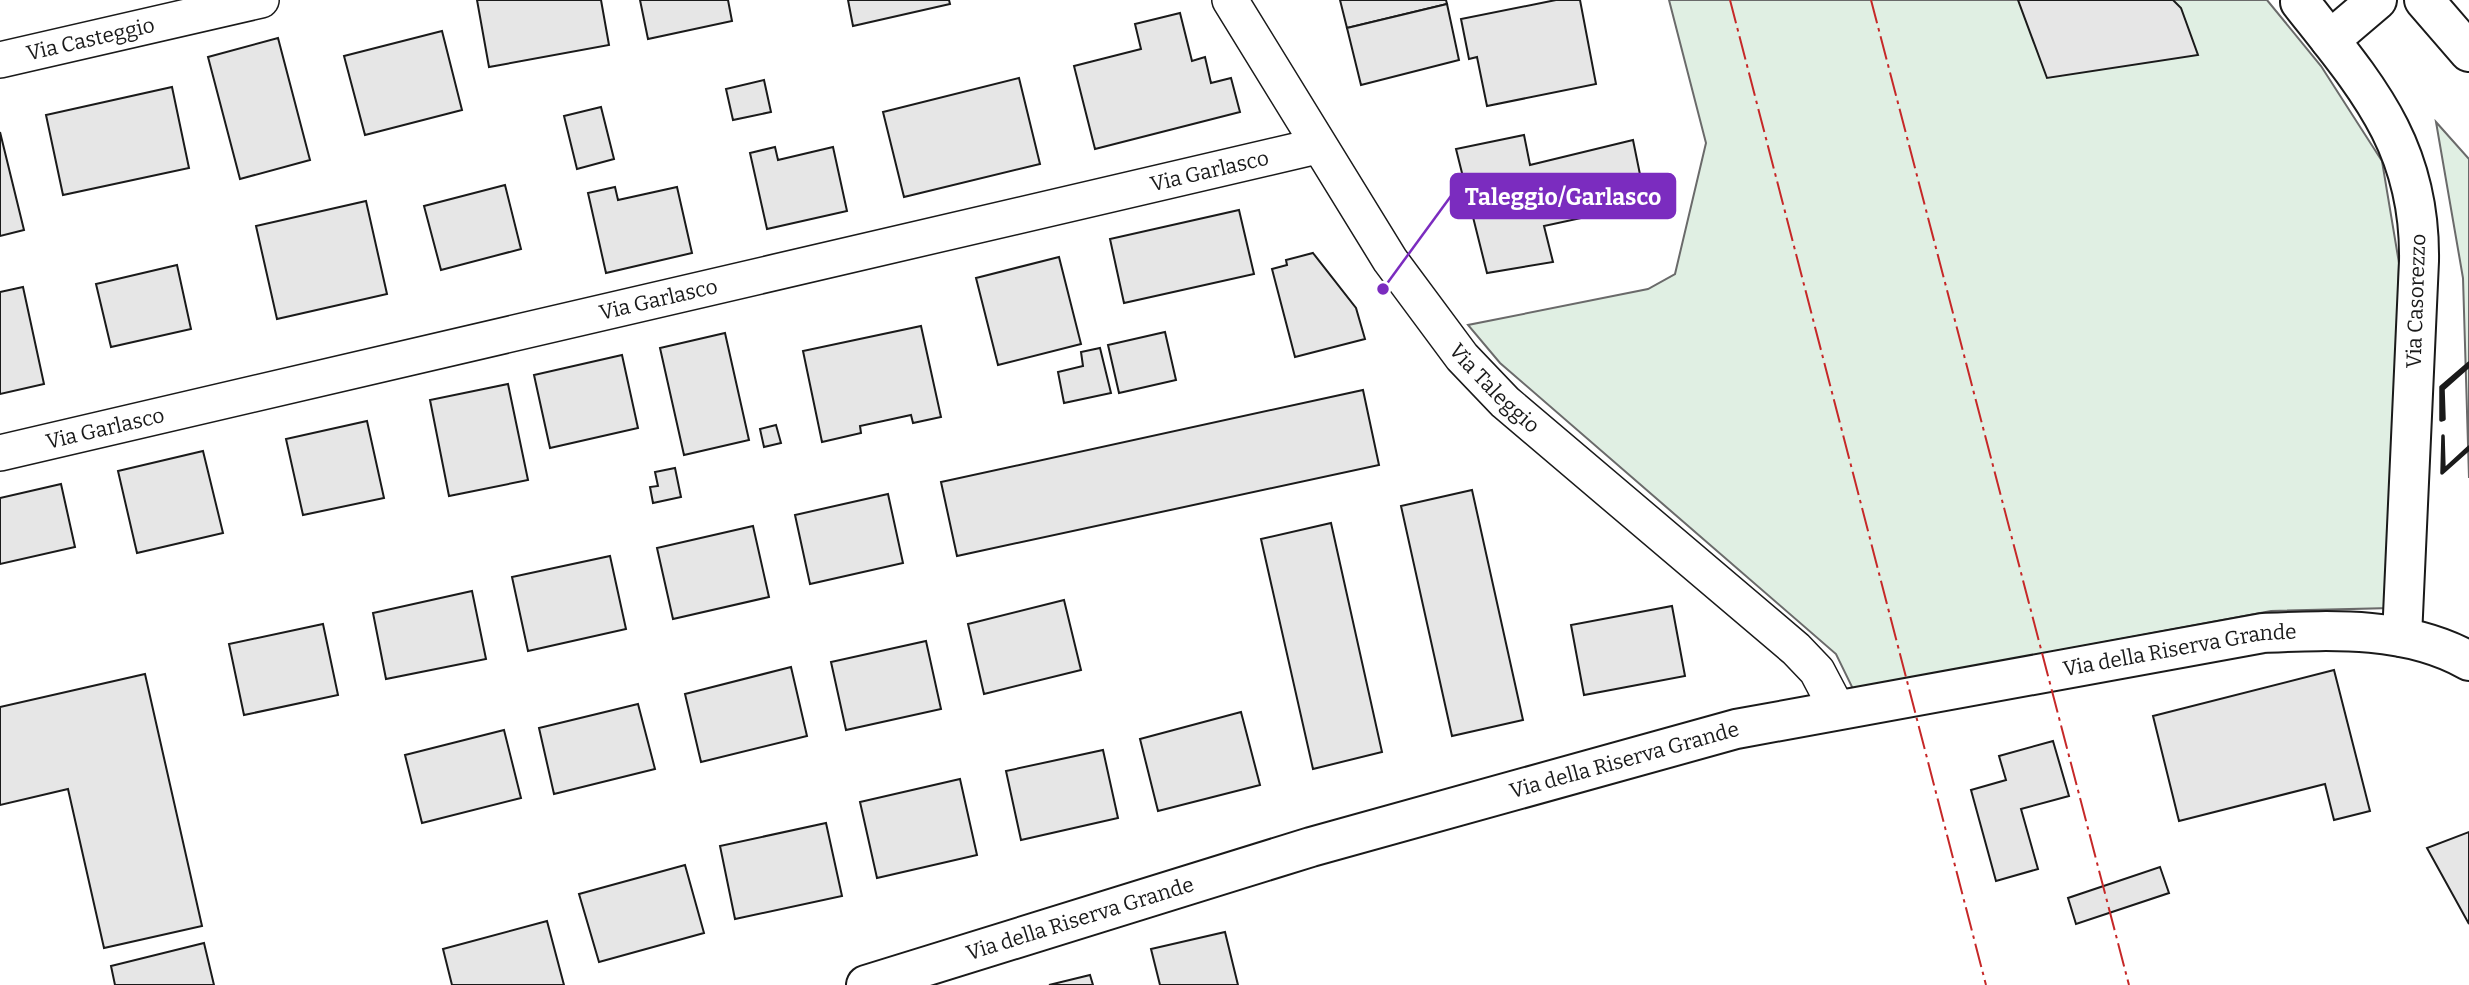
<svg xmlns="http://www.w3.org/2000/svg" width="2469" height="985" viewBox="0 0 2469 985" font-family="Bitter,serif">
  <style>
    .green { fill: #e0efe3; stroke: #6a6a6a; stroke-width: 2 }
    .building { fill: #e6e6e6; stroke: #1a1a1a; stroke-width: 2 }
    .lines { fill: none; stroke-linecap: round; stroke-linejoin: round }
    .minor-casing { stroke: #1a1a1a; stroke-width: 38 }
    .tertiary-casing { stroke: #1a1a1a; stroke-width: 42 }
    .motorway-casing { stroke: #1a1a1a; stroke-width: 42 }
    .minor { stroke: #fff; stroke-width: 35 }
    .tertiary { stroke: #fff; stroke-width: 38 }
    .motorway { stroke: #fff; stroke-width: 38 }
    .fence { stroke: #1a1a1a; stroke-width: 2; stroke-dasharray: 9 3.5; stroke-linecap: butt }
    .wall { stroke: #1a1a1a; stroke-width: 3.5 }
    .power { stroke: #c62828; stroke-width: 2; stroke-dasharray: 24 5 3.5 5; stroke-linecap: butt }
    .labels { text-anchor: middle; stroke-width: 5; stroke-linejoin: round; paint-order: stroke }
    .street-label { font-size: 21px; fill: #1a1a1a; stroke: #fff }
    .leader { fill: none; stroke: #7b2cbf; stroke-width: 2.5 }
    .callout-dot { fill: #7b2cbf; stroke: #fff; stroke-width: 2.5 }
    .callout { fill: #7b2cbf; stroke: #7b2cbf; stroke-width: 2.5 }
    .callout-label { font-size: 23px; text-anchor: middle; font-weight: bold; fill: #fff }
  </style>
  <rect width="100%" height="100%" fill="#fff"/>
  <g class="green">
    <polygon points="1669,0 2267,0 2321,66 2382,161 2399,263 2391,608 2271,611 1853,689 1836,654 1500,363 1468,325 1648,289 1675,274 1706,143"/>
    <polygon points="2436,122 2469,159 2469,478 2463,278"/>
  </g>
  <g class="building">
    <polygon points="477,0 601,0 609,45 489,67"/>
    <polygon points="640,0 728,0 732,21 648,39"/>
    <polygon points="848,0 949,0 950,4 853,26"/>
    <polygon points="1340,0 1446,0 1447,4 1347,28"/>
    <polygon points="1556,0 1580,0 1596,84 1487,106 1477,57 1469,59 1461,19"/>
    <polygon points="2018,0 2173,0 2181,8 2198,55 2047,78"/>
    <polygon points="1447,4 1459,60 1361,85 1347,28"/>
    <polygon points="1180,13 1192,61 1205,57 1211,83 1231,78 1240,112 1095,149 1074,66 1141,49 1135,24"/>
    <polygon points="442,31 462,110 365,135 344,56"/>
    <polygon points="278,38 310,160 240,179 208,57"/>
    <polygon points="1019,78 1040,164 904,197 883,112"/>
    <polygon points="764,80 771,112 733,120 726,89"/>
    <polygon points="172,87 189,168 63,195 46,115"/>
    <polygon points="601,107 614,159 577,169 564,116"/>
    <polygon points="0,132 24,230 0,236"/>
    <polygon points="1524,135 1530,165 1633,140 1646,204 1544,226 1553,262 1487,273 1456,149"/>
    <polygon points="775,147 778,160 833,147 847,211 767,229 750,153"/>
    <polygon points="505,185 521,249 441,270 424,206"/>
    <polygon points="615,187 618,200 677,187 692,253 606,273 588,193"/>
    <polygon points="366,201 387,294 277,319 256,226"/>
    <polygon points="1239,210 1254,274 1124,303 1110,239"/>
    <polygon points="1313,253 1356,308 1365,339 1295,357 1272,269 1287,265 1286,260"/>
    <polygon points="1059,257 1081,344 998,365 976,278"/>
    <polygon points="177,265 191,329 111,347 96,284"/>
    <polygon points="23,287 44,384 0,394 0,292"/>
    <polygon points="921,326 941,417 913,423 911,415 860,426 861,433 822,442 803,351"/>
    <polygon points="1165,332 1176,380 1119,393 1108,345"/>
    <polygon points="725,333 749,440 684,455 660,348"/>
    <polygon points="1100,348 1111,393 1064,403 1058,372 1083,366 1081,352"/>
    <polygon points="622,355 638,428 550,448 534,375"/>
    <polygon points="508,384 528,480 449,496 430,400"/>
    <polygon points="1363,390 1379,465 957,556 941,482"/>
    <polygon points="367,421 384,498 303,515 286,439"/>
    <polygon points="776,425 781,443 764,447 760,429"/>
    <polygon points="203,451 223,533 137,553 118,471"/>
    <polygon points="675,468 681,497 653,503 650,487 658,486 655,472"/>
    <polygon points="61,484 75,547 0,564 0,498"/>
    <polygon points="1472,490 1523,720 1452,736 1401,506"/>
    <polygon points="888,494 903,563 810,584 795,515"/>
    <polygon points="1331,523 1382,752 1313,769 1261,539"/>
    <polygon points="753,526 769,597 673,619 657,548"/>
    <polygon points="610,556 626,629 528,651 512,577"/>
    <polygon points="472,591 486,659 386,679 373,613"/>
    <polygon points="1064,600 1081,670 984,694 968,624"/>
    <polygon points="1672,606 1685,676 1584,695 1571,625"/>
    <polygon points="323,624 338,695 244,715 229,644"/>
    <polygon points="926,641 941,709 846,730 831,662"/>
    <polygon points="791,667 807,736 701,762 685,694"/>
    <polygon points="2334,670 2370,811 2334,820 2325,784 2179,821 2153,716"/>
    <polygon points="145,674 202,926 104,948 68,789 0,805 0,707"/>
    <polygon points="638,704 655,769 554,794 539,728"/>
    <polygon points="1241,712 1260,785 1158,811 1140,739"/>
    <polygon points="504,730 521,798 422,823 405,755"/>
    <polygon points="2053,741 2069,796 2021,809 2038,869 1996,881 1971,790 2006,780 1999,756"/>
    <polygon points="1103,750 1118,818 1021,840 1006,771"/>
    <polygon points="960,779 977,855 877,878 860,802"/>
    <polygon points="826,823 842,896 735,919 720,846"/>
    <polygon points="2469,832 2469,924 2427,848"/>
    <polygon points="685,865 704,933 599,962 579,894"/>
    <polygon points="2160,867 2169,893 2076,924 2068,898"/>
    <polygon points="547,921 564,985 452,985 443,949"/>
    <polygon points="1225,932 1238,985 1160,985 1151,949"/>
    <polygon points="204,943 214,985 115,985 111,966"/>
    <polygon points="1090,975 1093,985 1049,985"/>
  </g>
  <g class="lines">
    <g class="minor-casing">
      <g id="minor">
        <path id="s1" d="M1230,0L1390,260L1462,357L1505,402L1796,649L1817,671L1837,709"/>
        <path id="s2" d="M0,60L261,0"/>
        <path id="s3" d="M0,453L1317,146"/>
      </g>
    </g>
    <g class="tertiary-casing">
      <g id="tertiary">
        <path d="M2302,0L2300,2C2367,87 2421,146 2419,261L2402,637"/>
        <polyline points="2330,40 2377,0"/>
        <path id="s4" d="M866,985L1311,847L1736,729L2263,633C2332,630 2407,626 2469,661"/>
      </g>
    </g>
    <g class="motorway-casing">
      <polyline id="motorway" points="2424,0 2469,52"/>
    </g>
    <use href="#minor" class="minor"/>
    <use href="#tertiary" class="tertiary"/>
    <use href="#motorway" class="motorway"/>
    <g class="fence">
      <polyline points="2443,420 2442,388 2469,365"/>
      <polyline points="2443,436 2444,471 2469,448"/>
    </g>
    <g class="wall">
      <polyline points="2469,363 2441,387 2441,420 2444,419 2443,389 2469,366"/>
      <polyline points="2469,447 2444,470 2443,436 2442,473 2469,449"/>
    </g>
    <g class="power">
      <polyline points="1730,0 1986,985"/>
      <polyline points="1871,0 2129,985"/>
    </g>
  </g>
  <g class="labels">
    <g class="street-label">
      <text dy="7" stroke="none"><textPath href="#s2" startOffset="93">Via Casteggio</textPath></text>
      <text dy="7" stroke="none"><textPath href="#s3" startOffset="1242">Via Garlasco</textPath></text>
      <text dy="7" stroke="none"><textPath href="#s3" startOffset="676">Via Garlasco</textPath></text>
      <text transform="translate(2416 301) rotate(-88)" y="7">Via Casorezzo</text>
      <text dy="7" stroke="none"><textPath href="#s1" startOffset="471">Via Taleggio</textPath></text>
      <text dy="7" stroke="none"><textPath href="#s3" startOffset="108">Via Garlasco</textPath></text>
      <text dy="7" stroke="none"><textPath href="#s4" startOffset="1358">Via della Riserva Grande</textPath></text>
      <text dy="7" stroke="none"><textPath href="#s4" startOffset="791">Via della Riserva Grande</textPath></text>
      <text dy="7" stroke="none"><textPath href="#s4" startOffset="224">Via della Riserva Grande</textPath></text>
    </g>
  </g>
  <path class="leader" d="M1383 289L1451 196"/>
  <circle class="callout-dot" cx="1383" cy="289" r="7"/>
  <rect class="callout" x="1451" y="174" width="224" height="44" rx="7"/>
  <g class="callout-label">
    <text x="1563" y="205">Taleggio/Garlasco</text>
  </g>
</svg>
